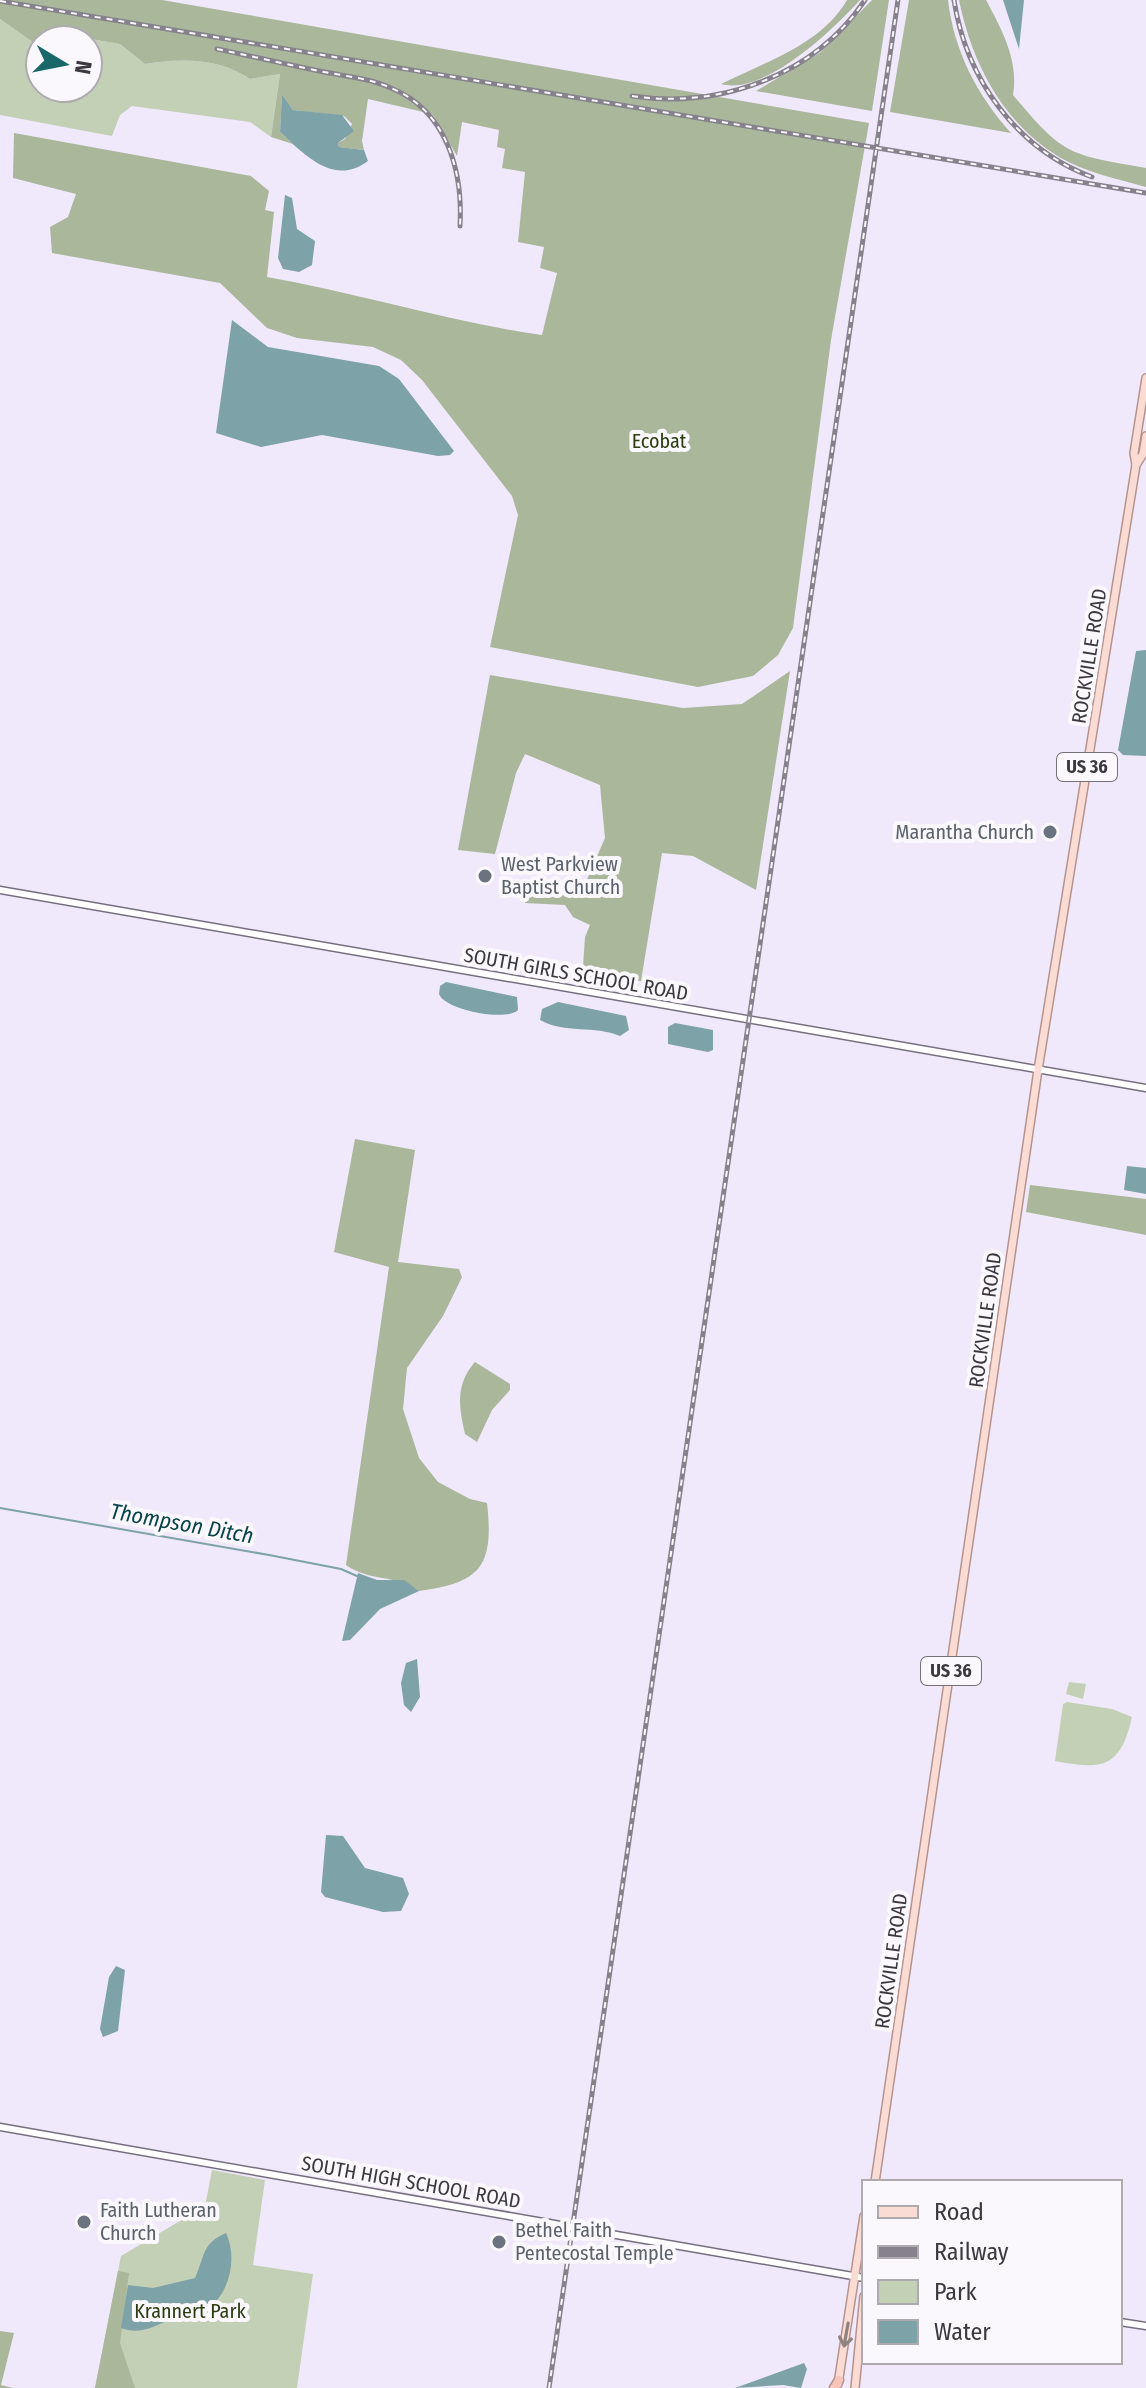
<svg xmlns="http://www.w3.org/2000/svg" width="1146" height="2388" viewBox="0 0 1146 2388" font-family="'Fira Sans Condensed',sans-serif">
  <style>
    .green { fill: #c4d0b6 }
    .forest { fill: #aab79b }
    .water { fill: #7da2a7 }
    .lines { fill: none; stroke-linecap: round; stroke-linejoin: round }
    .stream { stroke: #7da2a7; stroke-width: 2 }
    .secondary-casing { stroke: #756e7e; stroke-width: 9 }
    .primary-casing { stroke: #b6948e; stroke-width: 10 }
    .highway-casing { stroke: #b6948e; stroke-width: 11 }
    .secondary { stroke: #fff; stroke-width: 6 }
    .primary { stroke: #fbdcd5; stroke-width: 7 }
    .highway { stroke: #f9c5b9; stroke-width: 8 }
    .rail-casing { stroke: #86818d; stroke-width: 5 }
    .rail { stroke: #faf8fc; stroke-width: 2; stroke-dasharray: 6; stroke-linecap: butt }
    .secondary-bridge-casing { stroke: #756e7e; stroke-width: 9; stroke-linecap: butt }
    .secondary-bridge { stroke: #fff; stroke-width: 6 }
    .oneway { stroke: #918282 }
    .worship-dot { fill: #6b7280; stroke: #faf8fc; stroke-width: 3 }
    .labels { text-anchor: middle; stroke-width: 8; stroke-linejoin: round; paint-order: stroke }
    .shield { fill: #faf8fc; stroke: #747278; stroke-width: 2 }
    .shield-label { font-size: 18px; font-weight: bold; fill: #3b383f }
    .park-label { font-size: 20px; fill: #2c3d11; stroke: #faf8fc }
    .street-label { font-size: 20px; fill: #3b383f; stroke: #faf8fc }
    .worship-label { font-size: 20px; fill: #5b616d; stroke: #faf8fc; text-anchor: start }
    .water-label { font-size: 22px; font-style: italic; fill: #0a444b; stroke: #faf8fc }
  </style>
  <rect width="100%" height="100%" fill="#f0e8fb"/>
  <g class="green">
    <path d="M0,19L34,43L40,41V88H88V40H43L61,34L120,44L145,64C183,58 218,58 250,79L280,74L271,137L250,122L132,106L120,115L112,136L0,115Z"/>
    <polygon points="1069,1682 1086,1684 1083,1699 1066,1694"/>
    <path d="M1067,1702L1112,1709L1132,1717C1120,1769 1102,1770 1055,1761L1063,1704Z"/>
    <polygon points="212,2170 265,2180 253,2265 313,2274 297,2388 95,2388 121,2256 205,2206"/>
  </g>
  <g class="forest">
    <path d="M0,0H162L869,123L831,340L793,628L778,655L753,676L698,687L490,647L518,515L512,496L422,380L401,360L373,347L297,338L267,328L220,283L52,253L50,227L68,217L76,194L13,178L14,133L251,176L269,191L265,210L274,212L267,277C359,293 449,322 542,335L557,273L540,268L544,247L518,242L525,172L502,168L505,149L497,147L499,130L462,122L457,156L432,114L368,99L362,141L364,150L339,147L338,143L345,139L352,124L344,116L293,110L282,96L280,132L293,144L271,137L280,74L250,79C218,58 183,58 145,64L120,44L61,34L34,43L0,19Z"/>
    <path d="M847,0H860C833,30 764,96 721,84C766,61 820,46 847,0Z"/>
    <polygon points="872,0 889,0 872,111 756,91 821,52"/>
    <path d="M909,0H948C954,51 977,95 1011,133L890,112Z"/>
    <path d="M959,0H986C1002,30 1019,61 1013,95C1065,157 1068,154 1146,168V187C1117,179 1085,172 1059,157C1002,122 972,63 959,0Z"/>
    <polygon points="790,671 756,890 693,856 662,853 641,981 582,982 585,937 590,925 573,917 565,905 525,903 531,889 553,893 585,884 605,838 600,785 525,754 516,773 495,854 458,850 490,675 683,708 742,704"/>
    <path d="M355,1139L415,1150L398,1262L459,1269L462,1277L443,1316L407,1368L403,1409L419,1458L438,1482L470,1499L487,1503C494,1565 482,1583 419,1591C395,1574 370,1582 346,1565L389,1267L334,1252Z"/>
    <polygon points="1030,1185 1146,1199 1146,1235 1026,1212"/>
    <path d="M475,1362L510,1384V1390L492,1410L477,1442L465,1434C459,1406 455,1385 475,1362Z"/>
    <polygon points="118,2271 129,2273 120,2343 135,2388 95,2388"/>
    <polygon points="0,2331 14,2333 1,2385 13,2388 0,2388"/>
  </g>
  <g class="water">
    <polygon points="1003,0 1024,0 1019,49"/>
    <path d="M282,95L293,110L342,115L354,131L338,143L339,147L364,150L368,161C334,187 304,154 280,132Z"/>
    <polygon points="285,195 292,198 297,229 315,241 312,265 299,272 283,269 278,258"/>
    <polygon points="232,320 268,347 379,366 399,379 454,451 450,455 438,456 322,435 261,447 216,433"/>
    <polygon points="1146,650 1146,756 1123,755 1118,750 1136,651"/>
    <path d="M446,982L517,997L518,1010C506,1022 445,1010 439,994L440,986Z"/>
    <path d="M558,1002L626,1016L629,1030L620,1036C595,1025 564,1034 540,1020L542,1009Z"/>
    <polygon points="675,1023 713,1030 713,1050 708,1052 668,1044 668,1027"/>
    <polygon points="1127,1166 1146,1168 1146,1194 1124,1190"/>
    <polygon points="358,1573 377,1580 404,1580 419,1591 380,1609 350,1640 342,1641"/>
    <polygon points="417,1659 420,1697 411,1712 404,1705 401,1683 406,1663"/>
    <polygon points="326,1835 343,1836 365,1868 403,1878 409,1894 401,1911 383,1912 325,1897 321,1892"/>
    <polygon points="116,1966 125,1970 118,2031 103,2037 100,2029 109,1977"/>
    <path d="M226,2233C239,2261 228,2300 200,2314C191,2319 179,2316 169,2320C153,2327 139,2335 121,2328L128,2285L153,2288L195,2278C205,2256 202,2243 226,2233Z"/>
    <polygon points="804,2363 807,2369 801,2388 783,2385 735,2388"/>
  </g>
  <g class="lines">
    <polyline class="stream" points="0,1508 269,1555 341,1569 357,1576"/>
    <g class="secondary-casing">
      <g id="secondary">
        <polyline points="0,890 1146,1088"/>
        <polyline points="0,2127 549,2223"/>
        <polyline points="605,2233 864,2278"/>
        <polyline points="1120,2322 1146,2326"/>
      </g>
    </g>
    <g class="primary-casing">
      <g id="primary">
        <polyline points="1136,465 1143,454 1146,436"/>
        <polyline points="875,2182 1038,1070 1136,465 1134,453 1146,378"/>
        <polyline points="838,2384 864,2216"/>
        <polyline points="855,2388 864,2296"/>
      </g>
    </g>
    <g class="highway-casing">
      <polyline id="highway" points="834,2388 839,2380"/>
    </g>
    <use href="#secondary" class="secondary"/>
    <use href="#primary" class="primary"/>
    <use href="#highway" class="highway"/>
    <g class="rail-casing">
      <g id="rail">
        <path d="M954,0C966,78 1016,149 1092,177"/>
        <polyline points="0,1 1146,193"/>
        <path d="M217,49C251,56 285,64 319,71C343,76 369,78 391,88C447,111 463,171 460,226"/>
        <path d="M632,96C720,109 814,76 865,0"/>
        <polyline points="549,2388 898,0"/>
      </g>
    </g>
    <use href="#rail" class="rail"/>
    <g class="secondary-bridge-casing">
      <polyline id="secondary-bridge" points="549,2223 605,2233"/>
    </g>
    <use href="#secondary-bridge" class="secondary-bridge"/>
  </g>
  <defs><path id="oneway-shaft" d="M-6 0H5M1.5-3L5.5 0L1.5 3" fill="none" stroke-width="1.6" stroke-linecap="round" stroke-linejoin="round" transform="scale(2)"/></defs>
  <use class="oneway" href="#oneway-shaft" transform="translate(846 2335) rotate(100)"/>
  <g class="worship-dot">
    <circle cx="1050" cy="832" r="8"/>
    <circle cx="485" cy="876" r="8"/>
    <circle cx="84" cy="2222" r="8"/>
    <circle cx="499" cy="2242" r="8"/>
  </g>
  <g class="labels">
    <g class="shield">
      <rect x="1057" y="753" width="60" height="28" rx="6"/>
      <rect x="921" y="1657" width="60" height="28" rx="6"/>
    </g>
    <g class="shield-label">
      <text x="1087" y="773">US 36</text>
      <text x="951" y="1677">US 36</text>
    </g>
    <g class="park-label">
      <text x="659" y="448">Ecobat</text>
      <text x="190" y="2318">Krannert Park</text>
    </g>
    <g class="street-label">
      <text transform="translate(1089 656) rotate(-81)" y="7">ROCKVILLE ROAD</text>
      <text transform="translate(576 974) rotate(10)" y="7">SOUTH GIRLS SCHOOL ROAD</text>
      <text transform="translate(985 1320) rotate(-82)" y="7">ROCKVILLE ROAD</text>
      <text transform="translate(891 1961) rotate(-82)" y="7">ROCKVILLE ROAD</text>
      <text transform="translate(411 2182) rotate(10)" y="7">SOUTH HIGH SCHOOL ROAD</text>
    </g>
    <g class="worship-label">
      <text x="1034" y="839" text-anchor="end">Marantha Church</text>
      <text x="501" y="871">West Parkview<tspan x="501" dy="23">Baptist Church</tspan></text>
      <text x="100" y="2217">Faith Lutheran<tspan x="100" dy="23">Church</tspan></text>
      <text x="515" y="2237">Bethel Faith<tspan x="515" dy="23">Pentecostal Temple</tspan></text>
    </g>
    <g class="water-label">
      <text transform="translate(182 1523) rotate(10)" y="8">Thompson Ditch</text>
    </g>
  </g>
  <rect x="862" y="2180" width="260" height="184" fill="#faf8fc" stroke="#aeabb0" stroke-width="2"/>
  <rect x="878" y="2206" width="40" height="12" fill="#fbdcd5" stroke="#aeabb0" stroke-width="2"/>
  <text x="934" y="2220" font-size="24" fill="#3b383f">Road</text>
  <rect x="878" y="2246" width="40" height="12" fill="#86818d" stroke="#aeabb0" stroke-width="2"/>
  <text x="934" y="2260" font-size="24" fill="#3b383f">Railway</text>
  <rect x="878" y="2280" width="40" height="24" fill="#c4d0b6" stroke="#aeabb0" stroke-width="2"/>
  <text x="934" y="2300" font-size="24" fill="#3b383f">Park</text>
  <rect x="878" y="2320" width="40" height="24" fill="#7da2a7" stroke="#aeabb0" stroke-width="2"/>
  <text x="934" y="2340" font-size="24" fill="#3b383f">Water</text>
  <g transform="translate(64 64) rotate(100)"><circle r="38" fill="#faf8fc" stroke="#aeabb0" stroke-width="2"/>
  <path d="M0-6L14 30L0 20L-14 30Z" fill="#196769"/>
  <text y="-12" font-size="22" font-weight="bold" text-anchor="middle" fill="#3b383f">N</text>
  </g>
</svg>
